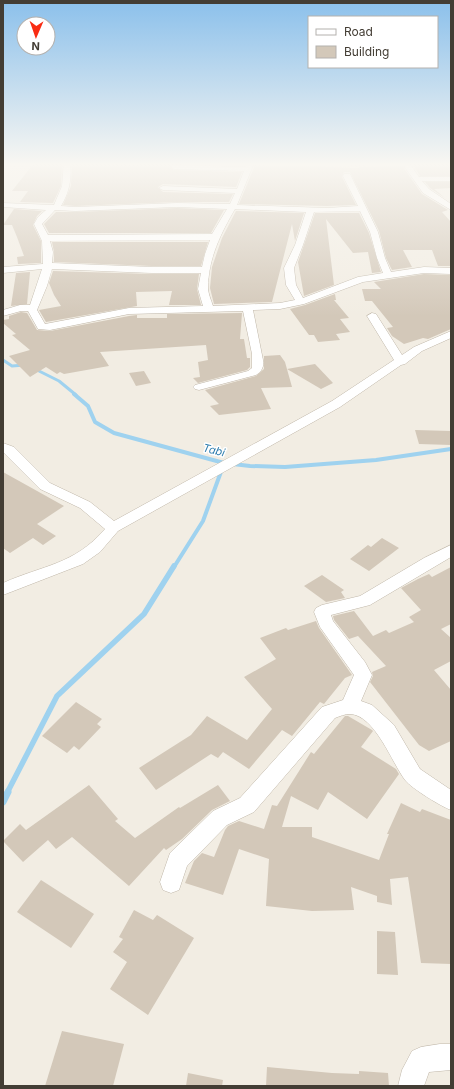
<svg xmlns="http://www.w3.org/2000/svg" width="454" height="1089" viewBox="0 0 454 1089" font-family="Inter,sans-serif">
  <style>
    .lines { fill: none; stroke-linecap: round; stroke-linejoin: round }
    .stream-far3 { stroke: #9fd2ef; stroke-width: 3 }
    .stream-far2 { stroke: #9fd2ef; stroke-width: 4 }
    .stream-far1 { stroke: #9fd2ef; stroke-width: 5.5 }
    .stream { stroke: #9fd2ef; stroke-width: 7 }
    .building { fill: #d3c8b9 }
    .minor-casing { stroke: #c0b7a9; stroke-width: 1 }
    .minor { fill: #fff; fill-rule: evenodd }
    .labels { text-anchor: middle; stroke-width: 3; stroke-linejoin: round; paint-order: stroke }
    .water-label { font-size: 11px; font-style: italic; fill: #2e7dae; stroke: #fff }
  </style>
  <rect width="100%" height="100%" fill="#f2ede3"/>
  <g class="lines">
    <g class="stream-far3">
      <polyline points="3,360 12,366 25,365"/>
      <polyline points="35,369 59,381 76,395"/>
    </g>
    <g class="stream-far2">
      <polyline points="74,394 88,406 95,422 114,433 224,463 250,466 285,467 376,460 451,449"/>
      <polyline points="174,567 203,521 222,469"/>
    </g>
    <polyline class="stream-far1" points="7,793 57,696 144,614 174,566"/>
    <polyline class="stream" points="3,802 8,792"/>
  </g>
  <g class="building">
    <polygon points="34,163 62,163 61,186 53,203 20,202 28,191 12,191"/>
    <polygon points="72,163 140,165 140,163 228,163 245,164 174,164 170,167 174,170 242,172 236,187 163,184 158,187 163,192 233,194 229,202 177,202 75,206 63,205 71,186"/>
    <polygon points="412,163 451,163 451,176 420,176"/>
    <polygon points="255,165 359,168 358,167 403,167 422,194 448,210 442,212 451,222 451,266 438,266 432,250 403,250 412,267 392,270 386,258 379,231 350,172 344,172 342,177 356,205 327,206 239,204"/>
    <polygon points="425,182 451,182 451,188 434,189 445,198 430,188"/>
    <polygon points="177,208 224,210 211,233 49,233 44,224 56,212 75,212"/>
    <polygon points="14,209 42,211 37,216 33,225 41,241 41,263 18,264 17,257 24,256 17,237 12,225 3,225"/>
    <polygon points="236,211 304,213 295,241 292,224 272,302 214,304 210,288 212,267 222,238"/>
    <polygon points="315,213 359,213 369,233 381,272 372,273 368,252 353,253 326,219 334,285 304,296 298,262"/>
    <polygon points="52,242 208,242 201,266 152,266 54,262 54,252"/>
    <polygon points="53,271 152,274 199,274 197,289 201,305 169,305 172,291 136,292 137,306 46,322 39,310 61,306 54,295 49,283"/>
    <polygon points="30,272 27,304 11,306 16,273"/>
    <polygon points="424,274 451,275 451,329 428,339 423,338 404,344 392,336 387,328 393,327 372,301 365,301 362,289 381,289 374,282"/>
    <polygon points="335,294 336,300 334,300 349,318 340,319 350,332 336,334 340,340 318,342 314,335 309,335 290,309 305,305"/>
    <polygon points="21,312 27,313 37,330 50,331 129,316 137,315 137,318 167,318 167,314 242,313 240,339 244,339 247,358 250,358 250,367 247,370 198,383 193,378 200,377 198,362 208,360 206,345 100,352 109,366 64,374 60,372 57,374 46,367 30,377 9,356 30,350 12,335 16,334 3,323 3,320 9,319 9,316"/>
    <polygon points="280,355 285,362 292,387 261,388 271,409 219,415 210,406 219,404 205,390 256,376 264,369 264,356"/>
    <polygon points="315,364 333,383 321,389 287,369"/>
    <polygon points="144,371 151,383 136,386 129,373"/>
    <polygon points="415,430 451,431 451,445 419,444"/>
    <polygon points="3,472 64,506 37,524 56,536 43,545 33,538 10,553 3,548"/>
    <polygon points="382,538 399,548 369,571 350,559 368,545 371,547"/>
    <polygon points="451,567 451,624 441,629 451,638 451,661 434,670 451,690 451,741 429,751 419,745 370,682 373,676 372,672 386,666 358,636 349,639 334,620 333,616 354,611 373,636 386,630 389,633 414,622 409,617 421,610 401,588 418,579 429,574 432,577"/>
    <polygon points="322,575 344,590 341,592 345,598 326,602 304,586"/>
    <polygon points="316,621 319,628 352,675 345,678 324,704 320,702 292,736 282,730 249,769 223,752 218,758 211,754 156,790 139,768 191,735 207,716 247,740 272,709 244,677 276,659 260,638 286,628 288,630"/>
    <polygon points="76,702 102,719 97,724 101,727 79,750 74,746 67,753 42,736"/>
    <polygon points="345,716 348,716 372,730 373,731 361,747 396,769 399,774 367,819 328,792 318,810 291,796 282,827 312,827 312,837 379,860 389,834 387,834 401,803 420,812 422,809 451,820 451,964 421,963 408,877 390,879 392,905 377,902 377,896 351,887 354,910 312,911 266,906 269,859 239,849 223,895 185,883 194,861 202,853 214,857 225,830 228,826 239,821 264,829 272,805 277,806 311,752 314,754"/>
    <polygon points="89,785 118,819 115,821 135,838 179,807 180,808 218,785 230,801 212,810 182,839 166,850 164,848 129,886 72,837 56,849 48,840 23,862 3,841 20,824 26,830"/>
    <polygon points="41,880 94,914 71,948 17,912"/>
    <polygon points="134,910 153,920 157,915 194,938 148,1015 110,989 127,962 113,952 123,939 119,937"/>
    <polygon points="377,931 395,932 398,975 377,974"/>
    <polygon points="62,1031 124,1044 113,1086 45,1086"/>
    <polygon points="267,1067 332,1073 359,1074 359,1071 388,1073 389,1086 266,1086"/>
    <polygon points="188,1073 223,1080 222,1086 186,1086"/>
  </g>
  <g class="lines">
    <g class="minor-casing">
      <g id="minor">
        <path d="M64,163H70C72,179 69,193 61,206L75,207L177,203L230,204L235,193L163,190L159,188L163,186L237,189L244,171L174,169L171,167L174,165L246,167L247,163H254L237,205L327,208L358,206L343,176L344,174H350L378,232L385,258L391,272L424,267L451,268V274L424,273L363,282L304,304L280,309L253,310L263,360C264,367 262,371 256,375L199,390L195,389L193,387L195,385L248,371L252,368V354L243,311L129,314L50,330L38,329L28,311H21L3,316V310L20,305H30L42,269L3,273V267L43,264L42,241L34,224L38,217L46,210L3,207V203L54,205L62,186ZM177,207L227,209L212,234L48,235L42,224L55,210L75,211ZM235,209L306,212L295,245L284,268L286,285L295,300L280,303L213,306C211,300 208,293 208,288C208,259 221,233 235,209ZM360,211L370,232L377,258L383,273L358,277L303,298L296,285L294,268L303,245L314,212ZM210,240L205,254L202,267H152L52,263L53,252L50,241ZM52,269L152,273H201L198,289L203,306L129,308L45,324L37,310L47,286Z"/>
        <polygon points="346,163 409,163 419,177 451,177 451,181 422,181 429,189 451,204 451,210 423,193 404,166 349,165"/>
        <path d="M372,313L376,314L402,355L414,347L451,331V338L422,351L405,364L401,365L340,407L118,531L100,552L83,564L3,595V583C43,565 74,565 105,529L80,508L40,489L3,452V443L14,447L50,483L90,502L114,521L332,401L394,360L367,316Z"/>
        <path d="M451,545V557L370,605L331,615L333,621L365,662L372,675L361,701L372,705L394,725L420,769L451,790V810C442,807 411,788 405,780C392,763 375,715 350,714C345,714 340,716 335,718L254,812L227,825L187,866L179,890L171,893L163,890L160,882L170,853L213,811L240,798L322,707L343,700L354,675L320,627L314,612L316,608L322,605L360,596L424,558Z"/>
        <polygon points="440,1044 451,1044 451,1070 429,1072 424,1086 398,1086 402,1070 412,1051 421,1047"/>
      </g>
    </g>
    <use href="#minor" class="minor"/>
  </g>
  <linearGradient id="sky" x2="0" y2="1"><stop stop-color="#8bc0eb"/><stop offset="0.52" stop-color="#f9f7f2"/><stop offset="1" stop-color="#f9f7f2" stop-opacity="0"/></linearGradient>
  <rect width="454" height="316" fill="url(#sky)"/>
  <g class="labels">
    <g class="water-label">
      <text transform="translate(214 450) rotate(14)" y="4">Tabi</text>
    </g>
  </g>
  <rect width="454" height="1089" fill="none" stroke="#433d34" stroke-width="8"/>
  <rect x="308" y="16" width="130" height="52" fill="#ffffff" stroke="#b4b1ae"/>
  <rect x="316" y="29" width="20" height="6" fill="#ffffff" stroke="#b4b1ae"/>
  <text x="344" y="36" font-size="12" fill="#433d34">Road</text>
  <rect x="316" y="46" width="20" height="12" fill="#d3c8b9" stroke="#b4b1ae"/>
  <text x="344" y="56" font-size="12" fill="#433d34">Building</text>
  <g transform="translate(36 36) rotate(182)"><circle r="19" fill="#ffffff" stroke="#b4b1ae"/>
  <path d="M0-3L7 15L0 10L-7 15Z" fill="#f92c13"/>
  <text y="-6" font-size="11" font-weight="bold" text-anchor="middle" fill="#433d34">N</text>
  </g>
</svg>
